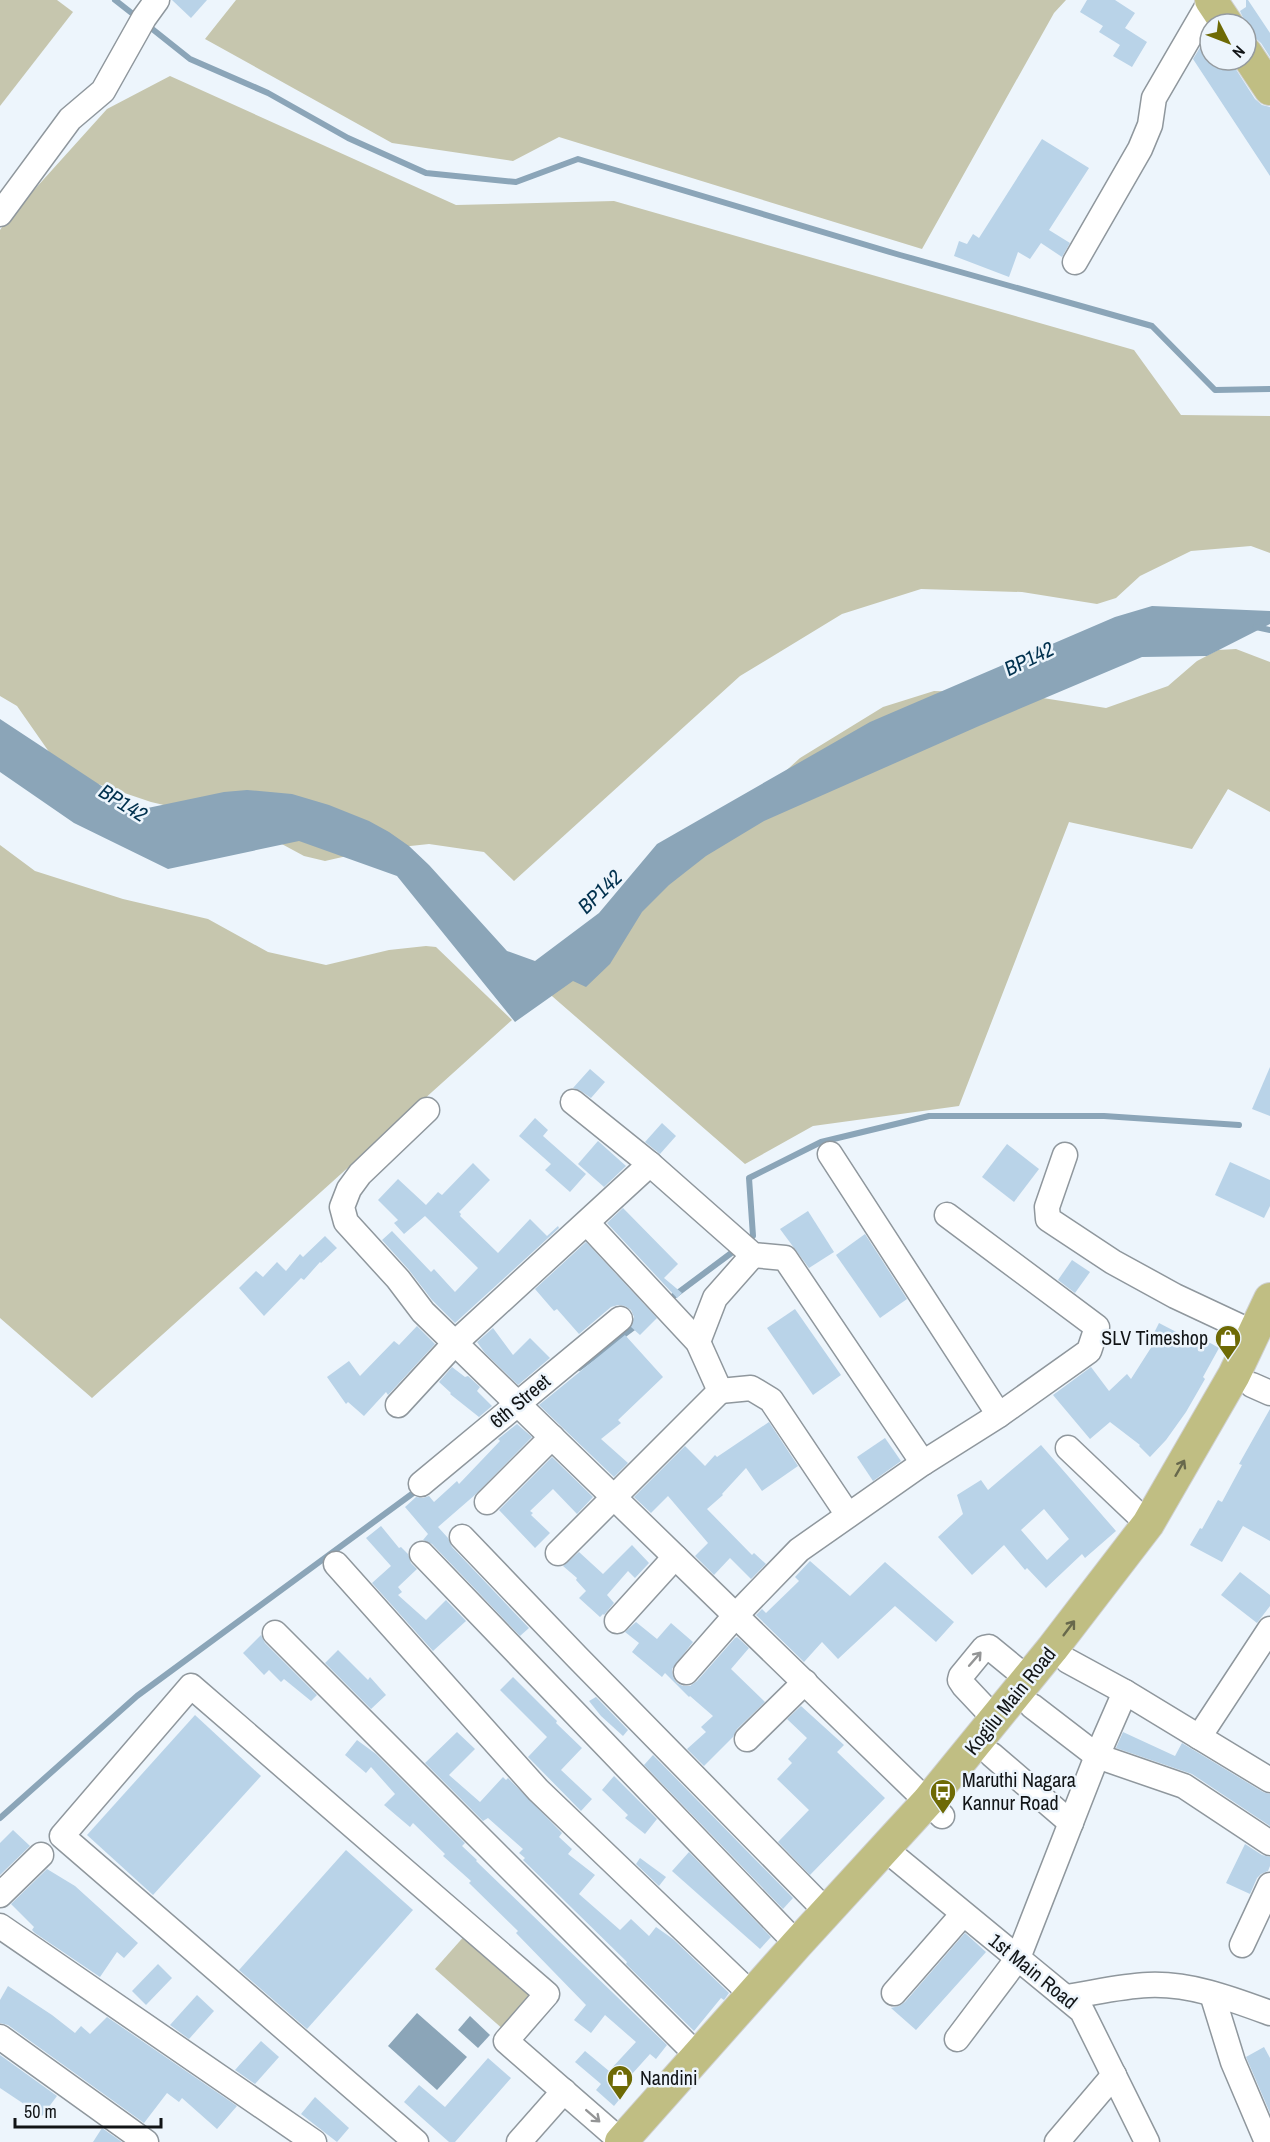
<svg xmlns="http://www.w3.org/2000/svg" width="1270" height="2142" viewBox="0 0 1270 2142" font-family="'Archivo Narrow',sans-serif">
  <style>
    .green { fill: #c6c6ae }
    .water { fill: #8ba5b8 }
    .lines { fill: none; stroke-linecap: round; stroke-linejoin: round }
    .stream { stroke: #8ba5b8; stroke-width: 6 }
    .building { fill: #b9d3e8; fill-rule: evenodd }
    .minor-casing { stroke: #8f979d; stroke-width: 27 }
    .major-casing { stroke: #cfd0d0; stroke-width: 34 }
    .minor { stroke: #fff; stroke-width: 24 }
    .major { stroke: #c0be83; stroke-width: 32 }
    .oneway { stroke: #68694c }
    .oneway2 { stroke: #949596 }
    .labels { text-anchor: middle; stroke-width: 5; stroke-linejoin: round; paint-order: stroke }
    .poi-label { font-size: 20px; fill: #111416; stroke: #edf5fc; text-anchor: start }
    .street-label { font-size: 20px; fill: #111416; stroke: #edf5fc }
    .water-label { font-size: 21px; font-style: italic; fill: #01314e; stroke: #edf5fc }
  </style>
  <rect width="100%" height="100%" fill="#edf5fc"/>
  <g class="green">
    <polygon points="0,0 57,0 73,12 0,106"/>
    <polygon points="236,0 1066,0 1054,13 922,249 559,137 513,161 392,143 205,39"/>
    <polygon points="170,76 456,205 614,201 1134,350 1181,415 1270,416 1270,553 1251,546 1191,551 1140,576 1116,598 1097,604 1022,592 921,589 842,614 740,676 514,881 484,852 429,844 373,850 325,861 304,856 245,824 151,802 83,779 54,759 17,706 0,696 0,230 7,220 107,109"/>
    <polygon points="1236,649 1270,662 1270,812 1228,789 1192,849 1069,822 959,1106 813,1126 745,1164 545,990 800,758 883,707 934,691 1011,693 1106,708 1168,686 1197,661 1218,650"/>
    <polygon points="0,845 35,871 123,899 208,919 268,952 326,965 389,950 426,946 436,947 512,1020 92,1398 0,1318"/>
    <polygon points="467,1933 537,1995 505,2031 435,1969"/>
  </g>
  <g class="water">
    <polygon points="1152,606 1270,611 1270,624 1207,656 1142,657 979,726 764,821 706,856 669,885 642,912 610,964 586,987 573,981 515,1022 397,876 299,841 168,869 74,823 0,772 0,719 138,810 224,792 247,790 292,794 329,805 369,821 389,832 409,846 429,865 507,951 535,961 599,913 657,844 870,722 1115,617"/>
    <polygon points="417,2013 467,2057 437,2090 388,2046"/>
    <polygon points="470,2016 490,2035 478,2048 458,2030"/>
  </g>
  <g class="lines">
    <g class="stream">
      <polyline points="115,0 138,18"/>
      <polyline points="146,24 190,59 268,93 348,138 426,173 516,182 578,159 900,255 1152,326 1215,390 1270,389"/>
      <polyline points="1256,627 1270,630"/>
      <polyline points="746,1242 753,1236 749,1178 821,1142 929,1116 1104,1116 1239,1125"/>
      <polyline points="667,1301 738,1248"/>
      <polyline points="579,1368 638,1324"/>
      <polyline points="0,1818 137,1696 420,1488"/>
    </g>
  </g>
  <g class="building">
    <polygon points="172,0 207,0 191,18"/>
    <polygon points="1087,0 1115,0 1135,13 1125,28 1147,42 1132,67 1113,56 1120,45 1099,32 1103,26 1080,12"/>
    <polygon points="1246,0 1248,0 1270,33 1270,57 1261,43 1254,37 1246,35 1246,24 1240,11 1246,7"/>
    <polygon points="1210,31 1210,60 1230,60 1255,99 1262,105 1270,107 1270,176 1193,59"/>
    <polygon points="1042,139 1089,168 1049,230 1070,243 1062,257 1041,243 1030,259 1018,252 1009,277 954,256 959,241 967,244 973,234 979,238"/>
    <polygon points="1270,1067 1270,1116 1252,1109"/>
    <polygon points="590,1069 605,1082 591,1098 581,1091 573,1088"/>
    <polygon points="535,1118 548,1130 543,1136 586,1174 570,1192 545,1170 551,1164 519,1136"/>
    <polygon points="662,1123 676,1136 660,1154 645,1142"/>
    <polygon points="598,1141 626,1166 604,1187 578,1164"/>
    <polygon points="1007,1144 1039,1169 1014,1202 982,1177"/>
    <polygon points="1230,1162 1270,1180 1270,1206 1264,1218 1215,1195"/>
    <polygon points="473,1163 490,1180 459,1212 461,1214 460,1216 498,1253 530,1219 547,1236 558,1226 559,1228 455,1323 432,1300 409,1270 382,1240 392,1231 431,1272 434,1269 455,1292 478,1268 425,1216 404,1234 394,1223 398,1220 378,1200 398,1179 426,1205 438,1192 442,1195"/>
    <polygon points="623,1208 678,1264 664,1278 682,1293 677,1298 607,1223"/>
    <polygon points="808,1211 834,1252 809,1268 780,1229"/>
    <polygon points="865,1234 907,1299 880,1318 836,1255"/>
    <polygon points="325,1236 337,1248 321,1263 320,1262 304,1280 301,1278 264,1316 239,1288 256,1271 263,1277 277,1262 286,1271 300,1254 303,1257"/>
    <polygon points="586,1242 657,1318 640,1335 631,1327 634,1317 631,1310 625,1306 618,1305 611,1307 579,1334 557,1309 554,1311 535,1289"/>
    <polygon points="1072,1260 1090,1272 1075,1293 1058,1280"/>
    <polygon points="795,1309 841,1375 813,1395 767,1328"/>
    <polygon points="1159,1323 1184,1336 1186,1333 1204,1343 1205,1340 1219,1348 1203,1377 1205,1379 1186,1412 1166,1440 1150,1457 1139,1446 1140,1445 1110,1422 1090,1439 1053,1395 1091,1367 1109,1391 1127,1374 1131,1379 1154,1343 1150,1341"/>
    <polygon points="417,1326 435,1344 388,1395 386,1392 364,1416 348,1402 346,1404 327,1377 349,1361 360,1376 394,1341 399,1345"/>
    <polygon points="493,1328 513,1355 530,1338 550,1358 518,1385 485,1353 477,1342"/>
    <polygon points="625,1335 663,1377 618,1420 621,1423 601,1439 628,1463 614,1477 539,1405"/>
    <polygon points="452,1367 465,1377 468,1376 480,1387 477,1391 492,1406 479,1417 450,1394 451,1393 439,1382"/>
    <polygon points="1270,1409 1270,1541 1243,1526 1222,1562 1190,1545 1200,1528 1202,1529 1218,1500 1222,1502 1242,1465 1239,1464"/>
    <polygon points="769,1422 798,1466 762,1491 746,1468 722,1494 723,1495 707,1509 752,1555 754,1553 766,1564 751,1579 730,1558 714,1575 695,1556 708,1543 668,1496 651,1513 634,1497 685,1446 705,1466 715,1455 717,1457"/>
    <polygon points="517,1424 532,1437 476,1494 438,1527 448,1538 452,1547 529,1628 520,1636 432,1544 423,1540 428,1534 405,1507 416,1497 423,1498 429,1496 434,1502 457,1481 459,1484 500,1441 498,1439"/>
    <polygon points="885,1438 901,1461 873,1481 857,1457"/>
    <path d="M1041,1445L1116,1531L1085,1558L1082,1554L1046,1588L1027,1568L1025,1570L1004,1545L972,1575L938,1537L963,1514L957,1495L981,1480L988,1490ZM1044,1509L1069,1539L1047,1560L1021,1530Z"/>
    <polygon points="552,1457 593,1497 577,1514 553,1489 530,1511 533,1513 531,1515 550,1533 535,1548 499,1510"/>
    <polygon points="381,1526 399,1548 401,1547 408,1554 411,1563 417,1569 398,1587 402,1592 398,1595 426,1620 446,1600 466,1621 433,1651 372,1583 391,1566 366,1538"/>
    <polygon points="632,1545 649,1563 635,1578 628,1571 607,1595 614,1603 604,1615 603,1614 600,1617 579,1598 586,1591 576,1580 577,1578 563,1566 579,1552 603,1574"/>
    <polygon points="810,1561 850,1596 885,1562 954,1622 936,1642 895,1606 838,1659 822,1642 804,1662 756,1615 762,1609 766,1613 799,1581 795,1577"/>
    <polygon points="1240,1572 1270,1595 1270,1606 1257,1623 1221,1595"/>
    <polygon points="636,1622 657,1639 671,1623 693,1642 672,1669 673,1677 677,1683 683,1686 690,1686 697,1681 735,1638 737,1637 749,1648 731,1669 765,1702 737,1729 733,1737 704,1766 687,1749 706,1732 701,1727 713,1716 690,1696 689,1697 665,1673 662,1677 632,1652 639,1643 625,1632"/>
    <polygon points="261,1635 265,1643 317,1695 311,1701 284,1679 281,1682 269,1670 264,1675 243,1653"/>
    <polygon points="338,1650 368,1680 370,1677 386,1695 371,1709 325,1663"/>
    <polygon points="513,1677 557,1721 556,1723 582,1748 561,1770 592,1799 581,1811 528,1757 547,1737 500,1690"/>
    <polygon points="596,1697 628,1730 623,1736 601,1716 589,1701"/>
    <polygon points="801,1706 844,1745 837,1752 885,1798 810,1875 778,1842 809,1810 777,1779 792,1763 788,1759 807,1738 787,1719"/>
    <polygon points="195,1715 261,1776 153,1895 87,1835"/>
    <polygon points="457,1732 475,1749 449,1775 480,1802 503,1777 506,1780 508,1778 562,1833 559,1837 572,1849 568,1854 595,1875 579,1894 620,1930 631,1919 649,1936 656,1927 673,1939 729,1993 724,2000 721,1998 694,2031 626,1964 627,1962 523,1860 525,1858 519,1853 523,1849 488,1818 483,1821 425,1763"/>
    <polygon points="1123,1732 1175,1756 1182,1743 1263,1792 1270,1794 1270,1826 1192,1774 1116,1748"/>
    <polygon points="357,1740 376,1754 465,1843 462,1846 477,1860 476,1861 667,2045 656,2059 650,2054 623,2084 629,2088 614,2106 596,2090 601,2084 575,2062 585,2051 609,2071 636,2042 605,2015 591,2033 574,2020 586,2005 516,1933 518,1931 469,1883 471,1881 443,1856 445,1854 413,1823 410,1827 384,1805 395,1794 371,1767 366,1773 345,1755"/>
    <polygon points="653,1755 793,1898 783,1909 644,1765"/>
    <polygon points="614,1776 657,1819 645,1834 625,1818 628,1815 602,1790"/>
    <polygon points="13,1830 30,1846 0,1875 0,1843"/>
    <polygon points="1245,1844 1262,1855 1270,1857 1270,1866 1268,1871 1261,1874 1257,1878 1250,1894 1226,1883"/>
    <polygon points="346,1850 413,1910 307,2029 239,1970"/>
    <polygon points="689,1852 771,1937 760,1949 672,1871"/>
    <polygon points="640,1858 666,1877 659,1886 636,1864"/>
    <polygon points="47,1869 75,1886 138,1943 124,1958 117,1952 100,1977 35,1933 32,1930 34,1927 11,1904"/>
    <polygon points="965,1933 986,1952 916,2030 891,2008 899,2006 905,2002"/>
    <polygon points="158,1964 172,1978 146,2005 132,1991"/>
    <polygon points="8,1986 52,2015 75,2033 81,2026 90,2034 107,2017 237,2106 217,2129 182,2098 179,2102 167,2093 144,2123 8,2025 0,2023 0,2000"/>
    <polygon points="197,1995 214,2011 189,2039 170,2025"/>
    <polygon points="261,2041 279,2057 255,2084 235,2070"/>
    <polygon points="1264,2047 1270,2058 1270,2113 1246,2057"/>
    <polygon points="0,2055 57,2096 42,2116 0,2088"/>
    <polygon points="488,2058 511,2078 455,2142 449,2142 404,2102 419,2085 445,2107"/>
    <polygon points="315,2097 349,2128 337,2142 301,2114"/>
    <polygon points="102,2128 122,2142 93,2142"/>
  </g>
  <g class="lines">
    <g class="minor-casing">
      <g id="minor">
        <polyline points="0,214 70,119 103,91 144,18 157,0"/>
        <polyline points="1075,262 1140,149 1150,125 1154,98 1211,0"/>
        <polyline points="573,1102 650,1164 753,1255 785,1258 923,1463"/>
        <polyline points="427,1110 360,1174 349,1189 342,1207 346,1222 398,1279 423,1312 942,1816"/>
        <polyline points="830,1154 999,1415"/>
        <polyline points="1065,1155 1047,1207 1048,1219 1113,1262 1175,1296 1254,1333"/>
        <polyline points="587,1223 698,1342 720,1391 751,1388 771,1400 848,1515"/>
        <polyline points="698,1342 715,1298 753,1255"/>
        <polyline points="1252,1385 1270,1393"/>
        <polyline points="398,1405 455,1343 650,1164"/>
        <polyline points="1068,1448 1148,1524"/>
        <polyline points="421,1484 620,1319"/>
        <polyline points="487,1502 552,1437"/>
        <polyline points="462,1537 577,1657 826,1911"/>
        <polyline points="558,1553 720,1391"/>
        <polyline points="422,1554 797,1944"/>
        <polyline points="336,1564 538,1790 751,1994"/>
        <polyline points="617,1621 675,1557"/>
        <polyline points="275,1633 697,2055"/>
        <polyline points="1068,1661 1125,1692 1270,1780"/>
        <polyline points="686,1672 736,1615 799,1550 923,1463 999,1415 1089,1351 1097,1327 947,1215"/>
        <polyline points="1032,1706 1097,1756 1184,1786 1270,1843"/>
        <polyline points="995,1719 964,1686 960,1680 961,1676 984,1648 989,1647 1028,1679"/>
        <polyline points="1199,1737 1270,1629"/>
        <polyline points="747,1739 805,1682"/>
        <polyline points="992,1755 1071,1823"/>
        <polyline points="884,1848 1082,2011 1147,2142"/>
        <polyline points="0,1895 41,1855"/>
        <polyline points="0,1926 314,2142"/>
        <polyline points="1242,1945 1270,1885"/>
        <polyline points="894,1993 963,1914"/>
        <polyline points="1212,1994 1233,2062 1267,2142"/>
        <path d="M1066,1997C1093,1993 1121,1986 1148,1985C1190,1983 1232,1999 1270,2013"/>
        <polyline points="0,2037 146,2142"/>
        <polyline points="957,2039 1018,1958 1097,1756 1125,1692"/>
        <polyline points="416,2142 62,1836 191,1686 547,1994 506,2041 622,2142"/>
        <polyline points="519,2142 564,2091"/>
        <polyline points="1057,2142 1114,2075"/>
      </g>
    </g>
    <g class="major-casing">
      <g id="major">
        <polyline points="1211,0 1227,24"/>
        <polyline points="1246,53 1270,89"/>
        <polyline points="621,2142 797,1944 928,1801 1052,1649 1148,1524 1234,1375 1270,1299"/>
      </g>
    </g>
    <use href="#minor" class="minor"/>
    <use href="#major" class="major"/>
  </g>
  <defs><path id="oneway-shaft" d="M-6 0H5M1.5-3L5.5 0L1.5 3" fill="none" stroke-width="1.6" stroke-linecap="round" stroke-linejoin="round" transform="scale(1.5)"/></defs>
  <g class="oneway">
    <use href="#oneway-shaft" transform="translate(1180 1468) rotate(-60)"/>
    <use href="#oneway-shaft" transform="translate(1069 1628) rotate(-53)"/>
  </g>
  <g class="oneway2">
    <use href="#oneway-shaft" transform="translate(975 1659) rotate(-49)"/>
    <use href="#oneway-shaft" transform="translate(593 2116) rotate(41)"/>
  </g>
  <defs>
    <g id="shop-pin" transform="scale(1.35)"><path d="M0 17L-7.5 6A9.5 9.5 0 1 1 7.5 6Z" fill="#6e6a05" stroke="#edf5fc"/><path d="M-5-2.5h2.3a2.7 3.5 0 0 1 5.4 0H5L5.5 6h-11ZM-1.5-2.5h3a1.5 2.3 0 0 0-3 0Z" fill="#fff"/></g>
    <g id="bus-pin" transform="scale(1.35)"><path d="M0 17L-7.5 6A9.5 9.5 0 1 1 7.5 6Z" fill="#6e6a05" stroke="#edf5fc"/><path d="M-5-6H5V4H4V6H2V4H-2V6H-4V4H-5ZM-3.5-4V0h7V-4ZM-3.5 1.2v1.5H-2V1.2ZM2 1.2v1.5H3.5V1.2Z" fill="#fff"/></g>
  </defs>
  <g fill-rule="evenodd">
    <use href="#shop-pin" x="1228" y="1338"/>
    <use href="#bus-pin" x="943" y="1792"/>
    <use href="#shop-pin" x="620" y="2078"/>
  </g>
  <g class="labels">
    <g class="poi-label">
      <text x="1208" y="1345" text-anchor="end">SLV Timeshop</text>
      <text x="962" y="1787">Maruthi Nagara<tspan x="962" dy="23">Kannur Road</tspan></text>
      <text x="640" y="2085">Nandini</text>
    </g>
    <g class="street-label">
      <text transform="translate(520 1401) rotate(-40)" y="7">6th Street</text>
      <text transform="translate(1010 1701) rotate(-51)" y="7">Kogilu Main Road</text>
      <text transform="translate(1033 1971) rotate(39)" y="7">1st Main Road</text>
    </g>
    <g class="water-label">
      <text transform="translate(1029 659) rotate(-26)" y="7">BP142</text>
      <text transform="translate(123 803) rotate(32)" y="7">BP142</text>
      <text transform="translate(600 892) rotate(-44)" y="7">BP142</text>
    </g>
  </g>
  <g transform="translate(1228 42) rotate(132)"><circle r="28" fill="#edf5fc" stroke="#959ba0" stroke-width="1.5"/>
  <path d="M0-4.5L10 22L0 15L-10 22Z" fill="#6e6a05"/>
  <text y="-9" font-size="16" font-weight="bold" text-anchor="middle" fill="#111416">N</text>
  </g>
  <path d="M15 2118v9h146v-9" fill="none" stroke="#111416" stroke-width="3"/>
  <text x="24" y="2118" font-size="18" fill="#111416" stroke="#edf5fc" stroke-width="4.5" paint-order="stroke">50 m</text>
</svg>
